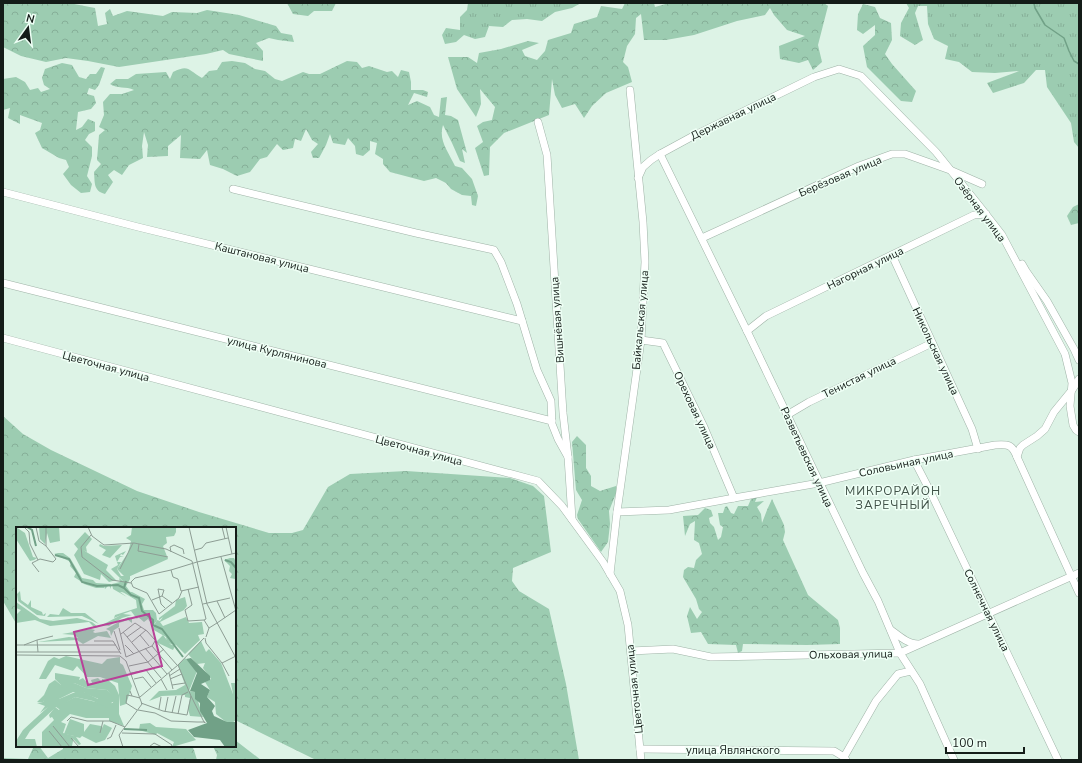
<svg xmlns="http://www.w3.org/2000/svg" width="1082" height="763" viewBox="0 0 1082 763" font-family="'Nunito Sans',sans-serif">
  <style>
    .grass { fill: url(#grass-tufts) }
    .forest { fill: url(#forest-crowns) }
    .lines { fill: none; stroke-linecap: round; stroke-linejoin: round }
    .stream { stroke: #71a187; stroke-width: 1.5 }
    .minor-casing { stroke: #9fb3a7; stroke-width: 8 }
    .minor { stroke: #fff; stroke-width: 7 }
    .labels { text-anchor: middle; stroke-width: 3; stroke-linejoin: round; paint-order: stroke }
    .street-label { font-size: 11px; fill: #141c18; stroke: #eefff5 }
    .neighbourhood-label { font-size: 12px; letter-spacing: 1px; fill: #405248; stroke: #eefff5 }
    .inset-river { fill: none; stroke: #71a187; stroke-width: 2 }
    .inset-road { fill: none; stroke: #8d9d94; stroke-width: 1 }
    .view { fill: #b84198; fill-opacity: 0.15; stroke: #b84198; stroke-width: 2 }
    .inset-edge { fill: none; stroke: #141c18; stroke-width: 2 }
  </style>
  <defs>
    <pattern id="grass-tufts" width="24" height="20" patternUnits="userSpaceOnUse"><rect width="24" height="20" fill="#9cccb1"/><path d="M3 7l-1-3M5 7V3M7 7l1-3M15 17l-1-3M17 17v-4M19 17l1-3" fill="none" stroke="#86af98"/></pattern>
    <pattern id="forest-crowns" width="20" height="18" patternUnits="userSpaceOnUse"><rect width="20" height="18" fill="#9cccb1"/><path d="M2 6a3 3 0 1 1 6 0M12 15a3 3 0 1 1 6 0" fill="none" stroke="#86af98"/></pattern>
  </defs>
  <rect width="100%" height="100%" fill="#ddf3e6"/>
  <g class="grass">
    <polygon points="468,3 581,3 572,8 555,12 542,21 527,19 512,20 503,27 489,26 485,37 475,39 464,35 456,42 445,44 442,35 446,28 460,30 460,17 467,10"/>
    <polygon points="906,3 1079,3 1079,148 1074,142 1071,123 1047,87 1045,70 1036,70 1024,83 993,93 987,83 1019,71 995,73 972,72 959,62 945,59 948,46 934,39 928,24 927,6 918,6 915,13 923,40 915,45 900,36 901,23 909,8"/>
  </g>
  <g class="forest">
    <polygon points="3,3 69,3 95,8 98,26 107,24 105,13 110,9 113,16 127,11 163,16 172,12 197,13 207,10 239,15 276,26 281,33 292,35 294,42 278,40 269,38 256,43 263,51 263,61 229,54 223,50 206,54 119,67 88,61 66,58 46,62 21,56 3,47"/>
    <polygon points="287,3 336,3 332,11 314,11 308,16 293,14"/>
    <polygon points="625,3 654,3 655,7 669,3 695,3 697,4 699,3 824,3 828,6 818,45 822,62 813,70 808,60 799,63 780,59 779,46 805,36 787,30 774,15 770,8 765,15 737,21 694,35 666,40 644,40 641,14 636,18 635,34 627,46 623,62 628,67 632,82 606,93 592,106 584,118 575,104 562,108 555,95 552,79 549,115 504,133 490,147 489,175 484,176 475,148 483,142 477,126 483,122 492,120 495,107 480,89 481,104 476,117 457,89 448,57 468,57 477,63 479,53 501,49 528,41 539,43 522,50 525,56 537,60 545,51 548,40 571,33 574,24 597,17 601,6 622,9"/>
    <polygon points="863,4 875,7 880,18 891,23 892,40 885,54 892,64 916,91 912,102 901,101 867,67 863,46 875,35 875,25 863,34 857,30 858,14"/>
    <path d="M232,61L245,63L255,69L265,71L275,79L282,81L303,72L309,74H320L347,61L357,62L362,68L369,66L387,72L392,71L398,77L401,70L409,72L411,82V90H423L428,92L427,97L414,93L408,105L417,101L430,107L434,115L439,117L441,98L447,97L445,115L451,116L458,120L467,153L462,149L465,163L460,161L452,143L443,125C438,140 449,153 455,166L462,168L472,179L478,196L476,206L472,205L471,196L462,195L451,189L446,183L436,178L424,181L390,172L383,164V159L375,154L377,143L370,141V150L363,156L356,154L355,146L348,138L345,145L333,143L330,134L326,145L319,158H313L311,152L318,144L312,140L306,129L301,141L295,139L293,148L283,150L277,144L267,157L260,159L250,172L237,176L223,169L210,165L207,150L200,159L180,158L181,135L168,146V156L147,157L148,145L144,132L142,146L143,158L129,165L122,175L114,170L108,175L113,182L105,194C93,191 95,182 94,172L101,164L97,160L99,135L105,130L99,127L104,115L103,102L110,94H122L134,90C126,86 117,89 110,84L116,79H128L136,74L166,72L170,79L173,72C189,64 188,70 202,78L209,71L217,70L222,62Z"/>
    <polygon points="62,63 72,65 79,77 86,79 90,74 96,74 101,67 105,68 99,85 95,90 89,88 87,94 94,96 96,103 91,109 78,112 76,130 82,127 88,119 95,122 95,131 89,134 85,140 92,147 92,156 87,176 92,184 90,192 81,193 71,185 63,174 69,167 66,160 59,158 42,148 35,133 40,130 42,123 20,115 20,124 8,118 10,108 3,110 3,79 16,77 25,82 30,90 38,88 41,92 50,89 44,85 42,78 45,69"/>
    <polygon points="1079,204 1079,223 1071,225 1067,216 1073,207"/>
    <polygon points="3,416 23,434 51,450 137,491 199,512 269,533 292,533 303,530 328,487 350,474 406,471 510,478 533,486 544,496 551,552 513,568 512,581 519,591 549,609 566,684 579,760 316,760 235,720 235,528 17,528 17,625 3,601"/>
    <polygon points="577,436 586,445 586,468 591,476 591,486 600,491 616,486 617,491 609,511 610,524 608,542 601,552 578,519 577,515 582,500 576,490 572,442"/>
    <polygon points="757,497 755,502 764,501 757,507 761,514 762,523 767,510 772,499 784,525 785,532 783,540 808,595 838,620 840,628 840,644 807,645 743,644 742,651 738,653 736,645 708,644 701,632 691,633 687,616 690,607 697,619 702,612 699,609 696,599 683,577 684,570 688,567 694,568 696,560 702,554 699,543 694,540 695,521 690,524 685,536 683,516 698,515 705,508 711,510 713,516 709,518 710,523 714,527 718,540 721,537 723,527 720,525 718,513 723,513 725,507 727,506 731,513 734,514 738,506 748,506 751,499"/>
    <polygon points="235,740 261,760 216,760 217,755 213,746 235,746"/>
    <polygon points="34,746 39,746 48,758 63,749 63,746 192,746 194,750 197,760 3,760 3,758 28,759"/>
  </g>
  <g class="lines">
    <polyline class="stream" points="1034,3 1035,8 1045,25 1064,38 1069,51 1074,61 1079,64"/>
    <g class="minor-casing">
      <g id="minor">
        <polyline points="538,122 547,155 563,413 568,457 572,519"/>
        <polyline points="660,154 747,331 863,573 878,601 900,653 920,684 954,760"/>
        <polyline points="638,178 643,167 651,160 660,154 695,135 814,77 839,69 861,76 936,152 981,208 1002,235 1065,354 1072,383 1070,406 1073,425 1076,430 1079,432"/>
        <polyline points="233,189 416,233 494,250 501,262 517,304 537,370 551,401 552,424 558,439 568,457"/>
        <polyline points="3,192 138,227 522,321"/>
        <polyline points="702,238 859,166 892,154 905,154 950,170 982,184"/>
        <polyline points="892,255 972,429 978,449"/>
        <polyline points="1022,264 1026,271 1047,301 1074,349 1079,360"/>
        <polyline points="3,283 552,421"/>
        <polyline points="747,331 766,316 974,215 986,214"/>
        <polyline points="3,338 538,481 562,506 603,562 620,591 628,625 641,760"/>
        <polyline points="641,340 663,343 704,427 734,498"/>
        <polyline points="787,415 809,402 932,343"/>
        <polyline points="1017,457 1079,593"/>
        <polyline points="914,460 930,491 1058,760"/>
        <path d="M617,512L669,510L734,498L819,483L914,460L995,445C1008,444 1012,444 1017,457L1020,448L1023,445L1037,436L1045,429L1054,412L1072,390L1079,379"/>
        <polyline points="610,574 617,512 641,340 645,262 643,222 630,90"/>
        <path d="M891,630C899,636 908,644 918,644"/>
        <polyline points="631,651 673,649 711,657 900,653 1079,573"/>
        <polyline points="640,749 834,751 844,757 846,760"/>
        <polyline points="844,757 876,701 898,674 911,671"/>
      </g>
    </g>
    <use href="#minor" class="minor"/>
  </g>
  <g class="labels">
    <g class="street-label">
      <text transform="translate(733 116) rotate(-26)" y="4">Державная улица</text>
      <text transform="translate(840 176) rotate(-23)" y="4">Берёзовая улица</text>
      <text transform="translate(980 209) rotate(53)" y="4">Озёрная улица</text>
      <text transform="translate(262 257) rotate(14)" y="4">Каштановая улица</text>
      <text transform="translate(865 268) rotate(-26)" y="4">Нагорная улица</text>
      <text transform="translate(557 320) rotate(-94)" y="4">Вишнёвая улица</text>
      <text transform="translate(640 320) rotate(-85)" y="4">Байкальская улица</text>
      <text transform="translate(936 351) rotate(65)" y="4">Никольская улица</text>
      <text transform="translate(277 352) rotate(14)" y="4">улица Курлянинова</text>
      <text transform="translate(106 366) rotate(15)" y="4">Цветочная улица</text>
      <text transform="translate(859 377) rotate(-26)" y="4">Тенистая улица</text>
      <text transform="translate(695 410) rotate(65)" y="4">Ореховая улица</text>
      <text transform="translate(419 450) rotate(15)" y="4">Цветочная улица</text>
      <text transform="translate(807 457) rotate(65)" y="4">Разветьевская улица</text>
      <text transform="translate(906 463) rotate(-12)" y="4">Соловьиная улица</text>
      <text transform="translate(987 610) rotate(64)" y="4">Солнечная улица</text>
      <text transform="translate(851 654) rotate(-1)" y="4">Ольховая улица</text>
      <text transform="translate(634 689) rotate(-96)" y="4">Цветочная улица</text>
      <text x="733" y="754">улица Являнского</text>
    </g>
    <g class="neighbourhood-label">
      <text x="893" y="495">МИКРОРАЙОН<tspan x="893" dy="14">ЗАРЕЧНЫЙ</tspan></text>
    </g>
  </g>
  <g transform="translate(16 527)">
    <rect width="220" height="220" fill="#ddf3e6"/>
    <path d="M110,24L107,28L105,27L104,29L108,30H104L101,35H105L101,42L105,49H114V52L107,54L95,42L102,38L99,29ZM42,26H47L54,31L66,51L77,53L80,56L95,57V62L93,58L89,62L88,59V61H80L65,56L69,57L58,50L60,46L54,39L55,35L38,27ZM105,64L116,65L129,72L126,77L128,83H137L140,86L141,93L137,99L132,92L128,95L122,90L121,92L115,84L107,87L116,88L106,91L93,99L86,98L105,88L98,91L99,88L121,81L120,73ZM147,108L154,117L159,119L157,123L140,115ZM169,131L181,144L173,164L179,165L187,190L174,189L172,182L174,171L169,170V168L146,169L133,174L143,164L160,163L169,158L162,138ZM39,153L45,158L42,159L58,156L70,161L91,163L97,169L83,172L67,166L69,165H57L43,172H31V169L27,175H21L28,168L33,157ZM99,159L103,168V187L108,199L93,194V191H70L54,187L45,195L50,197L47,206L58,209L56,219H26V205L38,193L36,190L34,191L33,188L39,180L43,183L48,176L59,170L97,179L95,176H97ZM124,197L134,196L140,200L170,202L180,213L156,220L158,215L156,214L141,206L140,208L123,203Z" fill="#9cccb1"/>
    <path d="M214,31H218L220,35L219,52L214,51L216,47L213,44L214,39L208,33ZM103,51L107,54L108,51L114,52L110,59L115,66L104,65L111,70L97,62L96,57L104,55ZM4,64L5,73L12,78L15,73V80L26,85L27,88L30,86L29,89L21,88L2,74L1,67ZM169,70L171,79L168,83L144,95L147,99L170,90L173,96L186,95L188,107L182,108L184,113L169,127L160,118L151,116L150,110L136,102L141,93L144,94L147,90L143,93V91L159,79L160,73ZM0,75L24,92L37,94L61,91L76,95L82,100L79,101L73,95L34,99L19,93L0,96V88L5,83L0,81ZM47,81L55,86H69L83,97L66,89L31,90L34,87L43,88ZM112,90L116,91V96L112,93L103,96V100L98,103L95,109L94,104L90,102ZM75,102L79,103L77,105L79,106L91,104L95,111L82,109L67,117L61,113L22,115L53,110L62,111L59,108L46,107ZM185,114L190,125L193,122L205,136L217,167L220,168V193L216,196L210,195L200,187L199,175L191,170L194,163L189,155L195,152L187,141L189,136L181,137L172,127ZM50,129L86,137L91,132L104,130V136L107,138L116,159L110,177L104,179L102,156L84,150H71L61,139L57,144L39,138L30,152H23L32,134L38,130L43,132ZM39,146L64,150L63,153L67,151L72,157L76,156L75,153L82,151L86,155V152L92,153L99,159V174L95,176L99,178L94,182L77,174L59,170L48,177L49,181L46,184L40,180L14,204L9,212H19L21,220H1L0,214L7,203L32,180L24,186L29,179L21,176L27,175L31,166V172L37,169L43,172L64,163L82,172V169H96L91,163L70,161L58,156L52,161L38,159V157L45,158L39,152Z" fill="#9cccb1"/>
    <path d="M0,0L9,6L17,30L21,31L18,33L14,34L0,12ZM23,0H43L44,14L34,16L31,6L29,17L24,12ZM116,0H160V5L158,9L150,10L151,16L147,19L152,32L110,51L101,42L112,26L115,14L110,11L115,8ZM69,5L76,12L70,20L71,25L67,23L92,38L90,43L100,53L93,55L85,47L84,53L68,47L58,28L62,22L58,17ZM84,17L88,19L106,18L94,31L86,28L90,23L83,19ZM215,156H220V173L216,178L212,175L213,168L217,167ZM54,192L68,197V205L74,197L85,199L86,201L88,197L96,201L89,213L80,216L66,209L64,211L60,210L65,217L63,218L56,211L58,209L48,207Z" fill="#9cccb1"/>
    <path d="M175,131L194,149V153L185,157L194,163L191,170L199,179L196,184L198,189L211,195H220V220H209L204,213L178,210L172,203L191,196L184,184V176L179,172V165L174,164L181,146L170,132Z" fill="#71a187"/>
    <path class="inset-river" d="M11,0L16,3L20,19M39,28L53,32L66,55L81,59L102,58L108,61M209,33L215,35L220,41M110,54L108,61L115,68L123,71L126,84L137,93V98L146,102L167,130M108,202L131,203"/>
    <path class="inset-road" d="M8,0L13,5L14,17L22,33M20,0L23,14L30,19M72,0L76,9L88,18L118,16L150,22L176,34L190,92L188,93L193,101M173,0L191,77L220,131M206,0L209,12M210,0L216,27M75,8L65,20L66,30L96,53L115,56M123,17L122,24L152,30M179,23L186,21L190,16L212,11M155,25L154,20L158,18L167,22L168,27M205,30L220,84M181,35L155,43L157,50L162,52L165,64L183,60M181,35L220,26M104,42L117,16M155,43L119,51L115,55L117,60L131,66L143,87L163,71L166,64M23,45L16,36L24,32L37,35L40,32L30,19V0M172,62L176,78L169,83L172,94L188,93M146,69L148,63L142,62L145,77L149,81M136,73L146,69L156,76M201,74L209,91M187,77L214,71M201,96L220,83M103,101L110,130M98,104L104,123M107,105L145,151M105,107L119,96L131,104L161,138M124,108L133,119M111,110L125,100M190,110L193,101L201,96M189,111L190,116L206,136L213,149M78,114H97L105,127M116,115L130,103M0,118H100M8,118L21,113M109,118L118,127M136,119L156,143M129,121L151,147M0,125H104M22,125L21,113L37,109M0,128L104,129L110,134L126,177L103,208L107,220M110,130L136,119L139,114M206,136L220,129M113,139L132,135L148,122M115,146L130,143L140,156M153,146L157,162M153,149L164,142M118,152L127,150L135,160M145,152L151,163M154,152L166,147M156,158L169,156M114,164L116,169L124,171M116,169L111,168L110,176L121,183M124,170L162,138L188,111M125,176L147,184L171,188L175,169L162,138M143,182L145,170M122,183L139,186L155,194L181,195H189V196L188,195L175,169M149,185L152,170M156,186L160,169M162,187L166,168L172,165M51,194L55,190L71,194H94L109,200M37,199L54,220M33,204L46,220M84,206L87,194M106,206L139,207L156,218L155,220M55,211L63,220M91,212L95,210L100,198M133,220L138,216L146,220"/>
    <path class="view" d="M133,87L146,139L72,158L58,105Z"/>
    <rect width="220" height="220" class="inset-edge"/>
  </g>
  <rect width="1082" height="763" fill="none" stroke="#141c18" stroke-width="8"/>
  <g transform="translate(28 28) rotate(14)" stroke="#eefff5" stroke-width="3" paint-order="stroke">
  <path d="M0-3L7 15L0 10L-7 15Z" fill="#141c18"/>
  <text y="-6" font-size="11" font-weight="bold" text-anchor="middle" fill="#141c18">N</text>
  </g>
  <path d="M946 747v6h78v-6" fill="none" stroke="#141c18" stroke-width="2"/>
  <text x="952" y="747" font-size="12" fill="#141c18" stroke="#eefff5" stroke-width="3" paint-order="stroke">100 m</text>
</svg>
